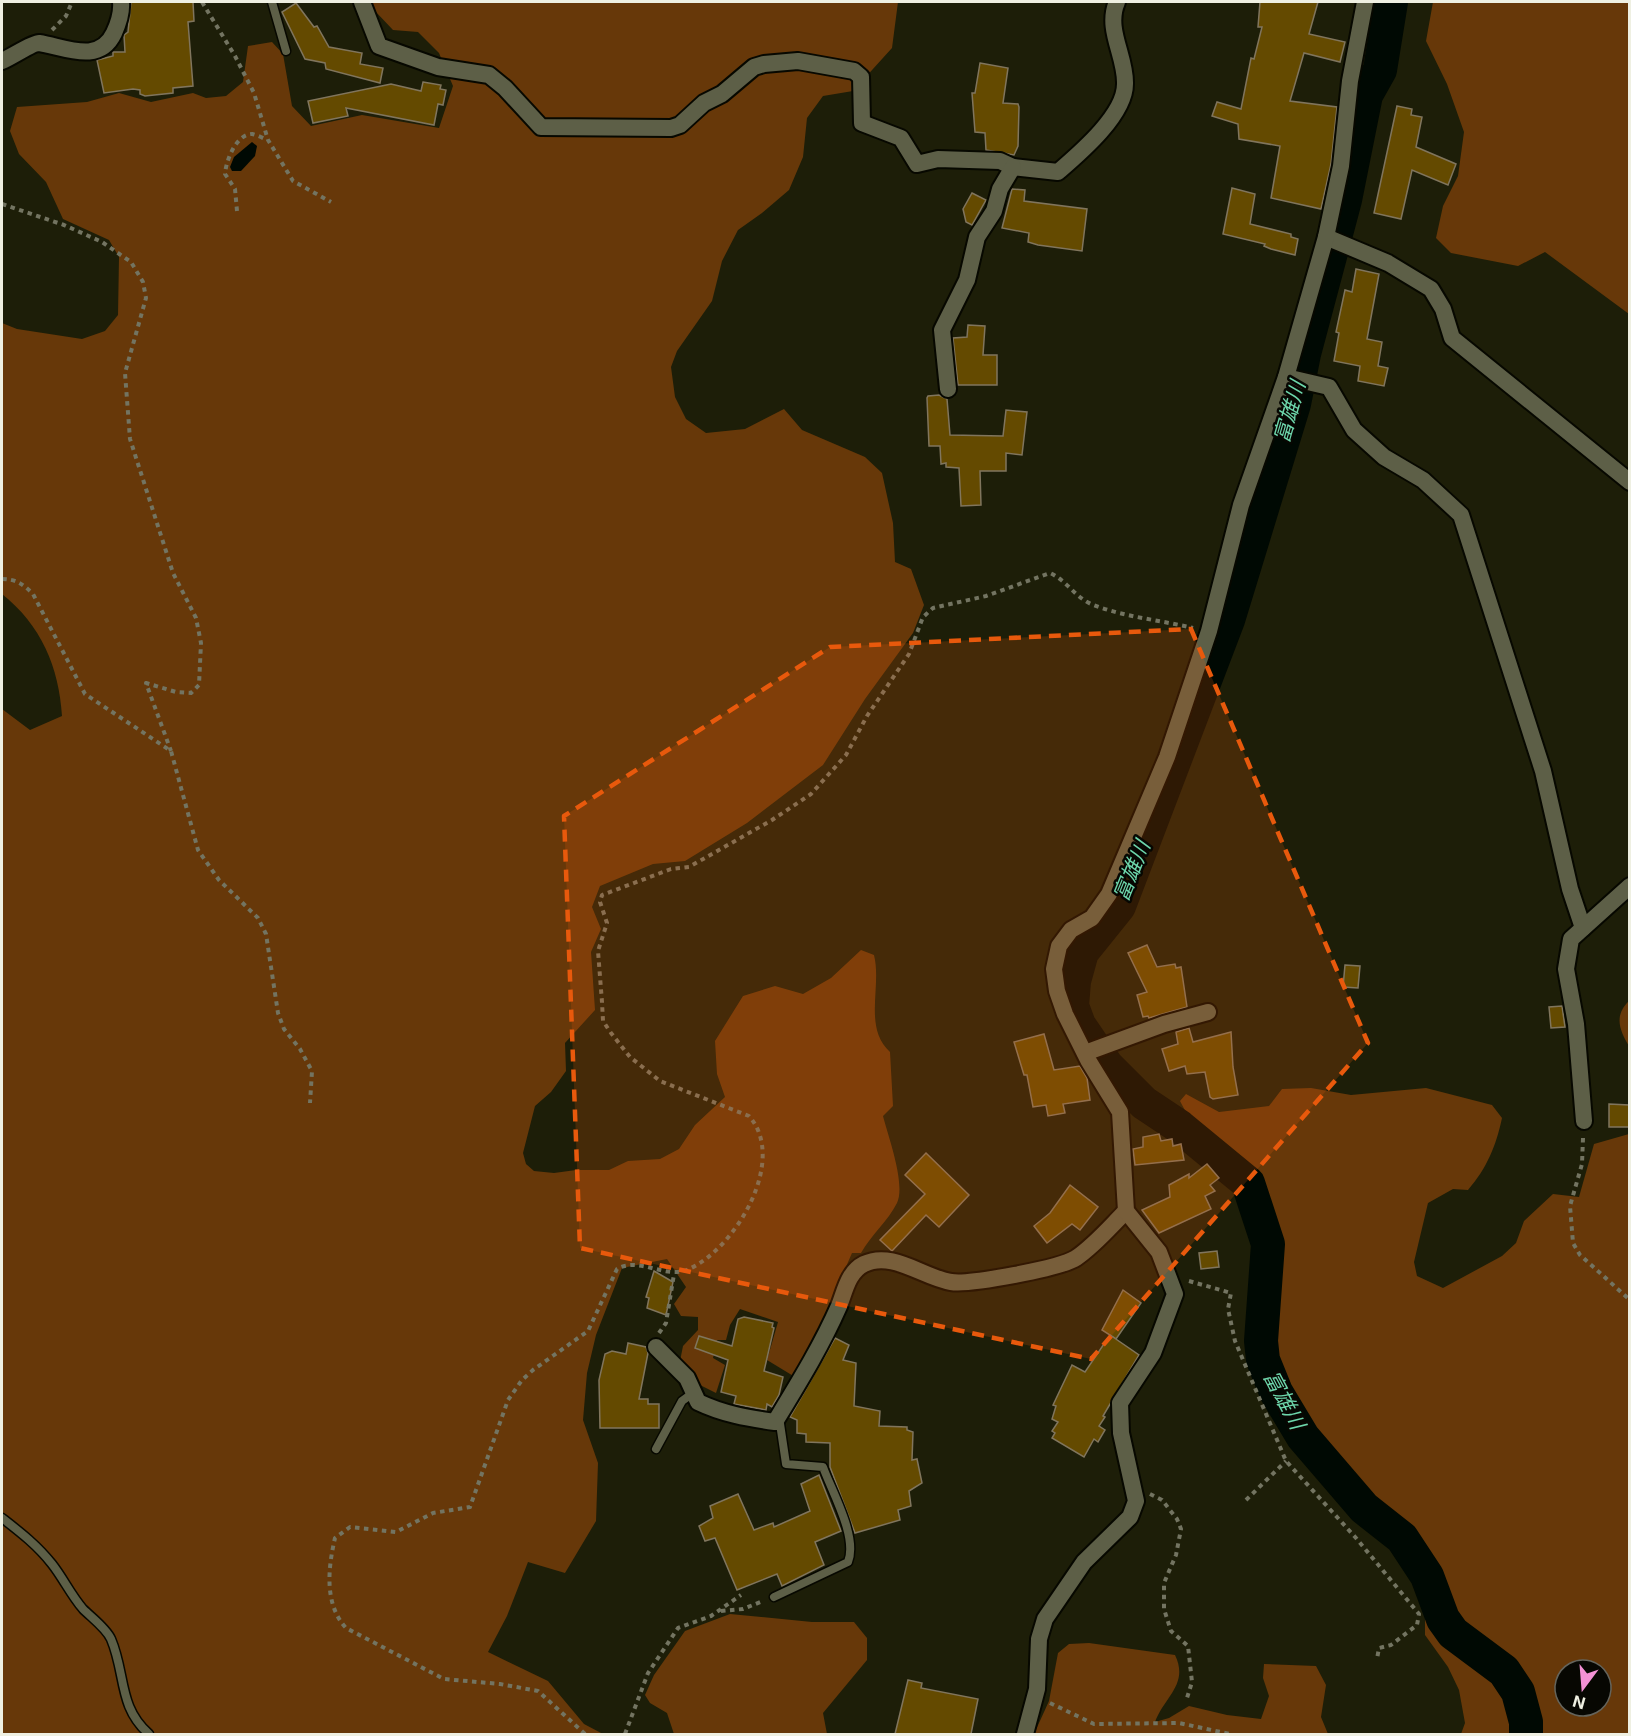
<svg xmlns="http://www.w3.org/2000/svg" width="1631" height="1736" viewBox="0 0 1631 1736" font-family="Inter,'Noto Sans JP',sans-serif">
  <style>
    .forest { fill: #673809; fill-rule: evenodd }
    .water { fill: #000903 }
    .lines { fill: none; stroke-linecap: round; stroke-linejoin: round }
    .river { stroke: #000903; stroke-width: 34 }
    .building { fill: #644a00; stroke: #80755d; stroke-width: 1.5 }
    .service-casing { stroke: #070800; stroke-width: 11 }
    .minor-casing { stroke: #070800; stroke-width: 20 }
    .path { stroke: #737461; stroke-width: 4; stroke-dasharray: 4.5 4.5; stroke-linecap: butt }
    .service { stroke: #5d5f47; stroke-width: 8 }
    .minor { stroke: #5d5f47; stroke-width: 16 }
    .marked { fill: #e8590c; fill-opacity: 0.2; stroke: #e8590c; stroke-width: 4.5; stroke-dasharray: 12 8; stroke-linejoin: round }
    .labels { text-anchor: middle; stroke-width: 5; stroke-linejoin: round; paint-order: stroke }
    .water-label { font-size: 21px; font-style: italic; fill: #6dd6ab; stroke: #070702 }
  </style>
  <rect width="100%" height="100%" fill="#1d1e08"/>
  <g class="forest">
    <path d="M371,2H898L892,48L853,91L823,96L807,118L803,157L789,190L762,213L738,230L722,261L712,301L677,351L671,367L675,397L686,419L706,433L745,429L784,409L802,430L865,457L882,473L893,523L895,562L911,569L924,605L913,633L865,699L823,765L747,823L685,861L653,864L600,886L592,907L601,929L591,952L595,1010L565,1043L566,1071L551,1092L535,1106L523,1153L526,1164L534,1171L554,1173L576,1170H609L628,1161L660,1159L679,1149L695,1125L725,1097L717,1074L715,1041L743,996L775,986L803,994L831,978L861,950L874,955C882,987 863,1027 890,1052L893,1106L883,1116C888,1136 906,1184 897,1203C888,1221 871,1235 861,1253H852L818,1331L795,1377L767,1360L778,1322L740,1309L730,1325L726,1340H717L713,1358L725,1365L716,1393L698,1384L680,1361L683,1346L698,1330V1317L681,1316L674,1304L686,1287L667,1259L622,1268L596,1335L587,1373L583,1420L598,1463L596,1521L565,1573L528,1562L507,1616L488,1652L548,1681L584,1724L603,1734H2V709L30,730L62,716C59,667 41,625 2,594V323L17,329L82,339L105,331L118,315L119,257L109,240L63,219L46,182L19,154L10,131L17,107L87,102L119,93L151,102L193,93L206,98L226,96L243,82L248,46L272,42L283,54L292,106L311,126L362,115L439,128L453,86L439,53L418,32L393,30L375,11Z"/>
    <polygon points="1433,2 1629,2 1629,314 1545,252 1518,266 1451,253 1436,238 1443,206 1458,176 1464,132 1447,84 1426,41"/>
    <path d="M1629,1001H1630L1629,1046C1619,1030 1614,1015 1629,1001Z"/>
    <path d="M1311,1088L1351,1095L1426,1088L1492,1105L1502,1118C1496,1146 1487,1168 1468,1190L1453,1189L1428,1203L1414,1262L1417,1276L1443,1288L1502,1256L1516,1243L1524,1221L1553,1194L1579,1197L1594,1144L1629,1134V1734H1461L1465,1723L1459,1690L1448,1667L1425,1635V1598L1402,1533L1362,1498L1320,1453L1277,1383L1271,1346L1270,1296L1276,1260L1268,1202L1249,1164L1204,1134L1189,1118L1180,1101L1186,1094L1219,1112L1269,1106L1282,1089ZM1565,1670H1601V1706H1565Z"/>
    <polygon points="730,1614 812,1622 854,1622 867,1638 867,1660 823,1713 827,1734 674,1734 667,1713 650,1703 645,1695 654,1675 685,1631"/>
    <path d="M1089,1643L1175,1655C1189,1684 1165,1696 1155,1722L1169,1718L1189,1706L1227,1715L1261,1719L1269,1696L1263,1678L1264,1664L1316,1666L1326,1685L1321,1717L1328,1734H1034L1049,1701L1058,1653L1069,1644Z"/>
  </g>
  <polygon class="water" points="252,142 257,146 255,156 241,171 232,171 230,167 234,157"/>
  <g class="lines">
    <polyline class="river" points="1391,2 1380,70 1366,95 1345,200 1304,354 1294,404 1228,620 1119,906 1082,952 1074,981 1072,1006 1079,1025 1107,1066 1144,1103 1180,1127 1248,1183 1268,1244 1261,1341 1263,1360 1276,1392 1303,1437 1364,1508 1402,1538 1427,1576 1443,1619 1453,1633 1504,1671 1518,1692 1526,1722 1526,1734"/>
  </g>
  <g class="building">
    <polygon points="131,2 193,2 194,21 188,22 193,86 173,88 173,93 145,96 140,94 140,90 133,89 104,93 97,60 113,56 113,52 125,52 124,35 128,32"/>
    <polygon points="1260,2 1318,2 1309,34 1345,42 1340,62 1304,53 1290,101 1337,107 1331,164 1321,209 1271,198 1280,146 1239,139 1238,124 1212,116 1217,102 1241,109 1251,58 1254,59 1262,27 1258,27"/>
    <polygon points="296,3 314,27 317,26 329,47 362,53 360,64 383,68 380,83 326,69 325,63 305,59 282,12"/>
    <polygon points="980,63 1008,68 1003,103 1018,104 1019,107 1018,146 1014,155 986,150 985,133 975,132 972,93 975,93"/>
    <polygon points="423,82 441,85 440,89 446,90 443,105 438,104 434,125 346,108 348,116 313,123 308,101 391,84 421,91"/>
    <polygon points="1397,106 1412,109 1411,115 1422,117 1416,147 1456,164 1448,185 1412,170 1401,219 1374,213"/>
    <polygon points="1232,188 1255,194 1250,224 1291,234 1291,237 1298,239 1295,255 1271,249 1264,246 1265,244 1223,234"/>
    <polygon points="1012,189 1025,190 1024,201 1087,209 1082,251 1038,245 1028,242 1029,233 1002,228"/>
    <polygon points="972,193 986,200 972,225 966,222 963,209"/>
    <polygon points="1356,269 1379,274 1367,339 1382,342 1378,366 1388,368 1384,386 1358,381 1360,366 1334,361 1339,333 1336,332 1345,290 1352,292"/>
    <polygon points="968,325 985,326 983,355 997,355 997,385 958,385 953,338 967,337"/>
    <polygon points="939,395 947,399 950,435 1003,436 1006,410 1027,412 1022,455 1006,453 1006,471 980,471 981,505 961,506 959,468 946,467 946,463 941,464 940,446 929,446 927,398 928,396"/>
    <polygon points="1147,945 1157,967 1175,964 1176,968 1181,967 1187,1007 1149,1018 1148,1016 1143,1017 1137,995 1147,992 1128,953"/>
    <polygon points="1345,965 1360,966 1358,988 1343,987"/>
    <polygon points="1562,1006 1565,1027 1551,1028 1549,1007"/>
    <polygon points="1189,1028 1193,1042 1231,1032 1233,1067 1238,1095 1213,1099 1210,1097 1205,1072 1187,1074 1185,1066 1169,1071 1162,1049 1178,1044 1176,1032"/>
    <polygon points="1044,1034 1054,1070 1080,1066 1087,1078 1090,1100 1063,1104 1065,1113 1048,1116 1046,1105 1033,1107 1027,1075 1024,1075 1014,1042"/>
    <polygon points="1609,1104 1629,1105 1629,1127 1609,1127"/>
    <polygon points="1159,1134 1161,1141 1172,1139 1173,1146 1181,1144 1184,1160 1135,1165 1133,1149 1143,1147 1143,1137"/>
    <polygon points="926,1153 969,1195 939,1227 926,1215 892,1251 880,1240 925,1194 905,1175"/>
    <polygon points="1207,1164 1219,1178 1210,1185 1215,1191 1205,1196 1211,1209 1159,1233 1142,1210 1170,1197 1169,1185 1189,1174 1189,1178"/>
    <polygon points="1070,1185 1098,1207 1080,1230 1072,1224 1047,1243 1034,1226 1050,1213"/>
    <polygon points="1217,1251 1219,1267 1201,1269 1199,1253"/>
    <polygon points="654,1271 673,1282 666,1315 647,1308 649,1298 646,1297"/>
    <polygon points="1123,1290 1141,1303 1116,1339 1102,1330"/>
    <polygon points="744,1317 773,1323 772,1327 774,1328 764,1371 783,1377 779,1395 772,1407 767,1404 766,1410 734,1404 736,1396 721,1392 728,1360 695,1348 699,1336 732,1346 738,1319"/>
    <polygon points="1110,1335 1139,1355 1103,1416 1105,1417 1099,1426 1105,1430 1098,1442 1094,1439 1084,1457 1052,1438 1055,1433 1052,1431 1058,1422 1052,1419 1056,1406 1053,1405 1072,1365 1085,1372"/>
    <polygon points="835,1338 849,1345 843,1360 856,1363 854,1406 880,1411 879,1426 907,1427 907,1430 913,1432 912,1460 917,1459 922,1483 909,1491 911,1506 898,1510 900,1520 855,1533 830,1467 830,1443 806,1442 806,1434 797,1433 797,1420 790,1417"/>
    <polygon points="628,1343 646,1347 648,1353 639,1399 648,1399 648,1404 659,1404 659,1428 600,1428 599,1380 605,1354 612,1351 626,1354"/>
    <polygon points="819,1475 841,1531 815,1542 824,1565 782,1586 777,1574 737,1590 715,1538 705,1541 699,1526 713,1518 710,1506 738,1494 754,1530 773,1523 774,1527 810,1511 801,1484"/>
    <polygon points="908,1680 922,1683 921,1688 978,1699 971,1734 895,1734"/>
  </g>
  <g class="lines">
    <g class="service-casing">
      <g id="service">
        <polyline points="272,2 286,51"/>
        <polyline points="656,1449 682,1401 693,1393"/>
        <path d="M2,1518C20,1532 37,1545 52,1564C63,1578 71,1595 83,1609C92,1618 106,1628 111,1639C126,1674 118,1707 149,1734"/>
        <path d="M774,1597L848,1562C858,1537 832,1492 823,1467L786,1464L779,1417"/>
      </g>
    </g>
    <g class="minor-casing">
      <g id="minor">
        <path d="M362,2L379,46L438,67L489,75L505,88L541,127L671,128L680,125L704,103L722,94L754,67L764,64L798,61L854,71L861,77L862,123L901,138L917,164L938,159L1000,161L1013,167L1058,172C1080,153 1125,115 1125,84C1126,56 1105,29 1117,2"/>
        <path d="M2,61C10,58 32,43 39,43C65,47 99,65 114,33C119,22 122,13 121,2"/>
        <polyline points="1326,237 1388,263 1431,289 1443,309 1452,338 1630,482"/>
        <polyline points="1286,377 1329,387 1354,430 1384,457 1423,480 1461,515 1543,771 1570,889 1583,928"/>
        <polyline points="948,389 942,330 967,280 977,237 994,211 1000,189 1013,167"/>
        <polyline points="1085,1053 1164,1024 1208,1012"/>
        <polyline points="1584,1121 1576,1024 1566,969 1571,939 1630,886"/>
        <path d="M656,1347L687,1378L698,1402C723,1414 747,1418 775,1422C798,1384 821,1347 839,1306C845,1291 848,1272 864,1264C892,1250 924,1278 951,1282C970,1285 1061,1268 1076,1258C1095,1245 1110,1227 1126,1211"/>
        <polyline points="1025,1734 1037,1689 1039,1639 1045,1619 1084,1562 1130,1517 1136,1501 1121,1433 1120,1403 1153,1353 1175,1294 1159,1252 1126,1211 1120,1112 1088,1060 1065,1014 1057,991 1054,969 1059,946 1071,930 1092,918 1109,894 1167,757 1209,631 1241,505 1286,377 1326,237 1341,166 1350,81 1365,2"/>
      </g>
    </g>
    <g class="path">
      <polyline points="202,2 235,56 254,93 268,140 293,181 331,202"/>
      <polyline points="52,30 66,16 72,2"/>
      <polyline points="2,204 64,225 102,242 131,262 143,282 146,298 125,373 130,439 173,573 196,618 201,643 199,685 191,693 176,692 146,683 171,751"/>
      <path d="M237,211L235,189L225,174C226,161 236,134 252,134C257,135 263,138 267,140"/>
      <path d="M2,579C16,579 23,584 33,594L85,694L171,751L198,850L219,880L258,918L266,934L278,1013L284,1029L300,1049L312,1071L310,1103"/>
      <polyline points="1583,1138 1582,1164 1570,1206 1573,1243 1580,1255 1630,1300"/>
      <polyline points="1189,1281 1231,1293 1228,1309 1235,1341 1286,1461 1356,1538 1419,1614 1417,1625 1391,1645 1379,1648 1377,1659"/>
      <polyline points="659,1333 666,1323 674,1274"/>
      <polyline points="1150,1494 1162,1500 1177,1519 1181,1529 1176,1555 1164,1583 1164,1609 1171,1631 1188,1646 1192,1682 1187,1698"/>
      <polyline points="1246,1500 1286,1461"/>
      <polyline points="721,1611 743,1609 763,1601"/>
      <polyline points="1050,1703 1094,1724 1179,1723 1230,1734"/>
      <path d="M585,1734L538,1691L500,1684L444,1679L346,1628C324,1604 328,1568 335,1538L350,1527L396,1532L433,1513L470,1507L508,1400L522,1380L533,1370L588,1331L617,1269C640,1256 665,1280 689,1269C736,1248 788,1160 749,1116L660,1081L630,1057L611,1033L603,1021L602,1002L598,951L607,923L600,902L602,895L671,869L689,867L772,820L811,794L846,755L867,716L909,654L923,617L933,608L986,596L1050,573C1066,580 1074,596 1091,604C1123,617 1160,620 1193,628"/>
      <polyline points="625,1734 648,1673 678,1628 711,1616 741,1595"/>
    </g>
    <use href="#service" class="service"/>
    <use href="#minor" class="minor"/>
  </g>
  <path class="marked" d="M1191,629L1368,1043L1091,1359L580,1248L564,816L830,647Z"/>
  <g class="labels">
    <g class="water-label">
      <text transform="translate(1290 412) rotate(-74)" y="7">富雄川</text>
      <text transform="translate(1132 871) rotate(-68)" y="7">富雄川</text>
      <text transform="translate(1284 1400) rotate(62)" y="7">富雄川</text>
    </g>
  </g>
  <rect width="1631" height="1736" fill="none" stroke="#eff0e2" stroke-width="6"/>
  <g transform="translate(1583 1688) rotate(196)"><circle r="28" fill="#070702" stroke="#64645c" stroke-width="1.5"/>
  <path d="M0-4.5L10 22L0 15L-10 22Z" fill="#f391d5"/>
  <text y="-9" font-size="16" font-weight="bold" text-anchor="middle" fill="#eff0e2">N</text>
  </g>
</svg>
